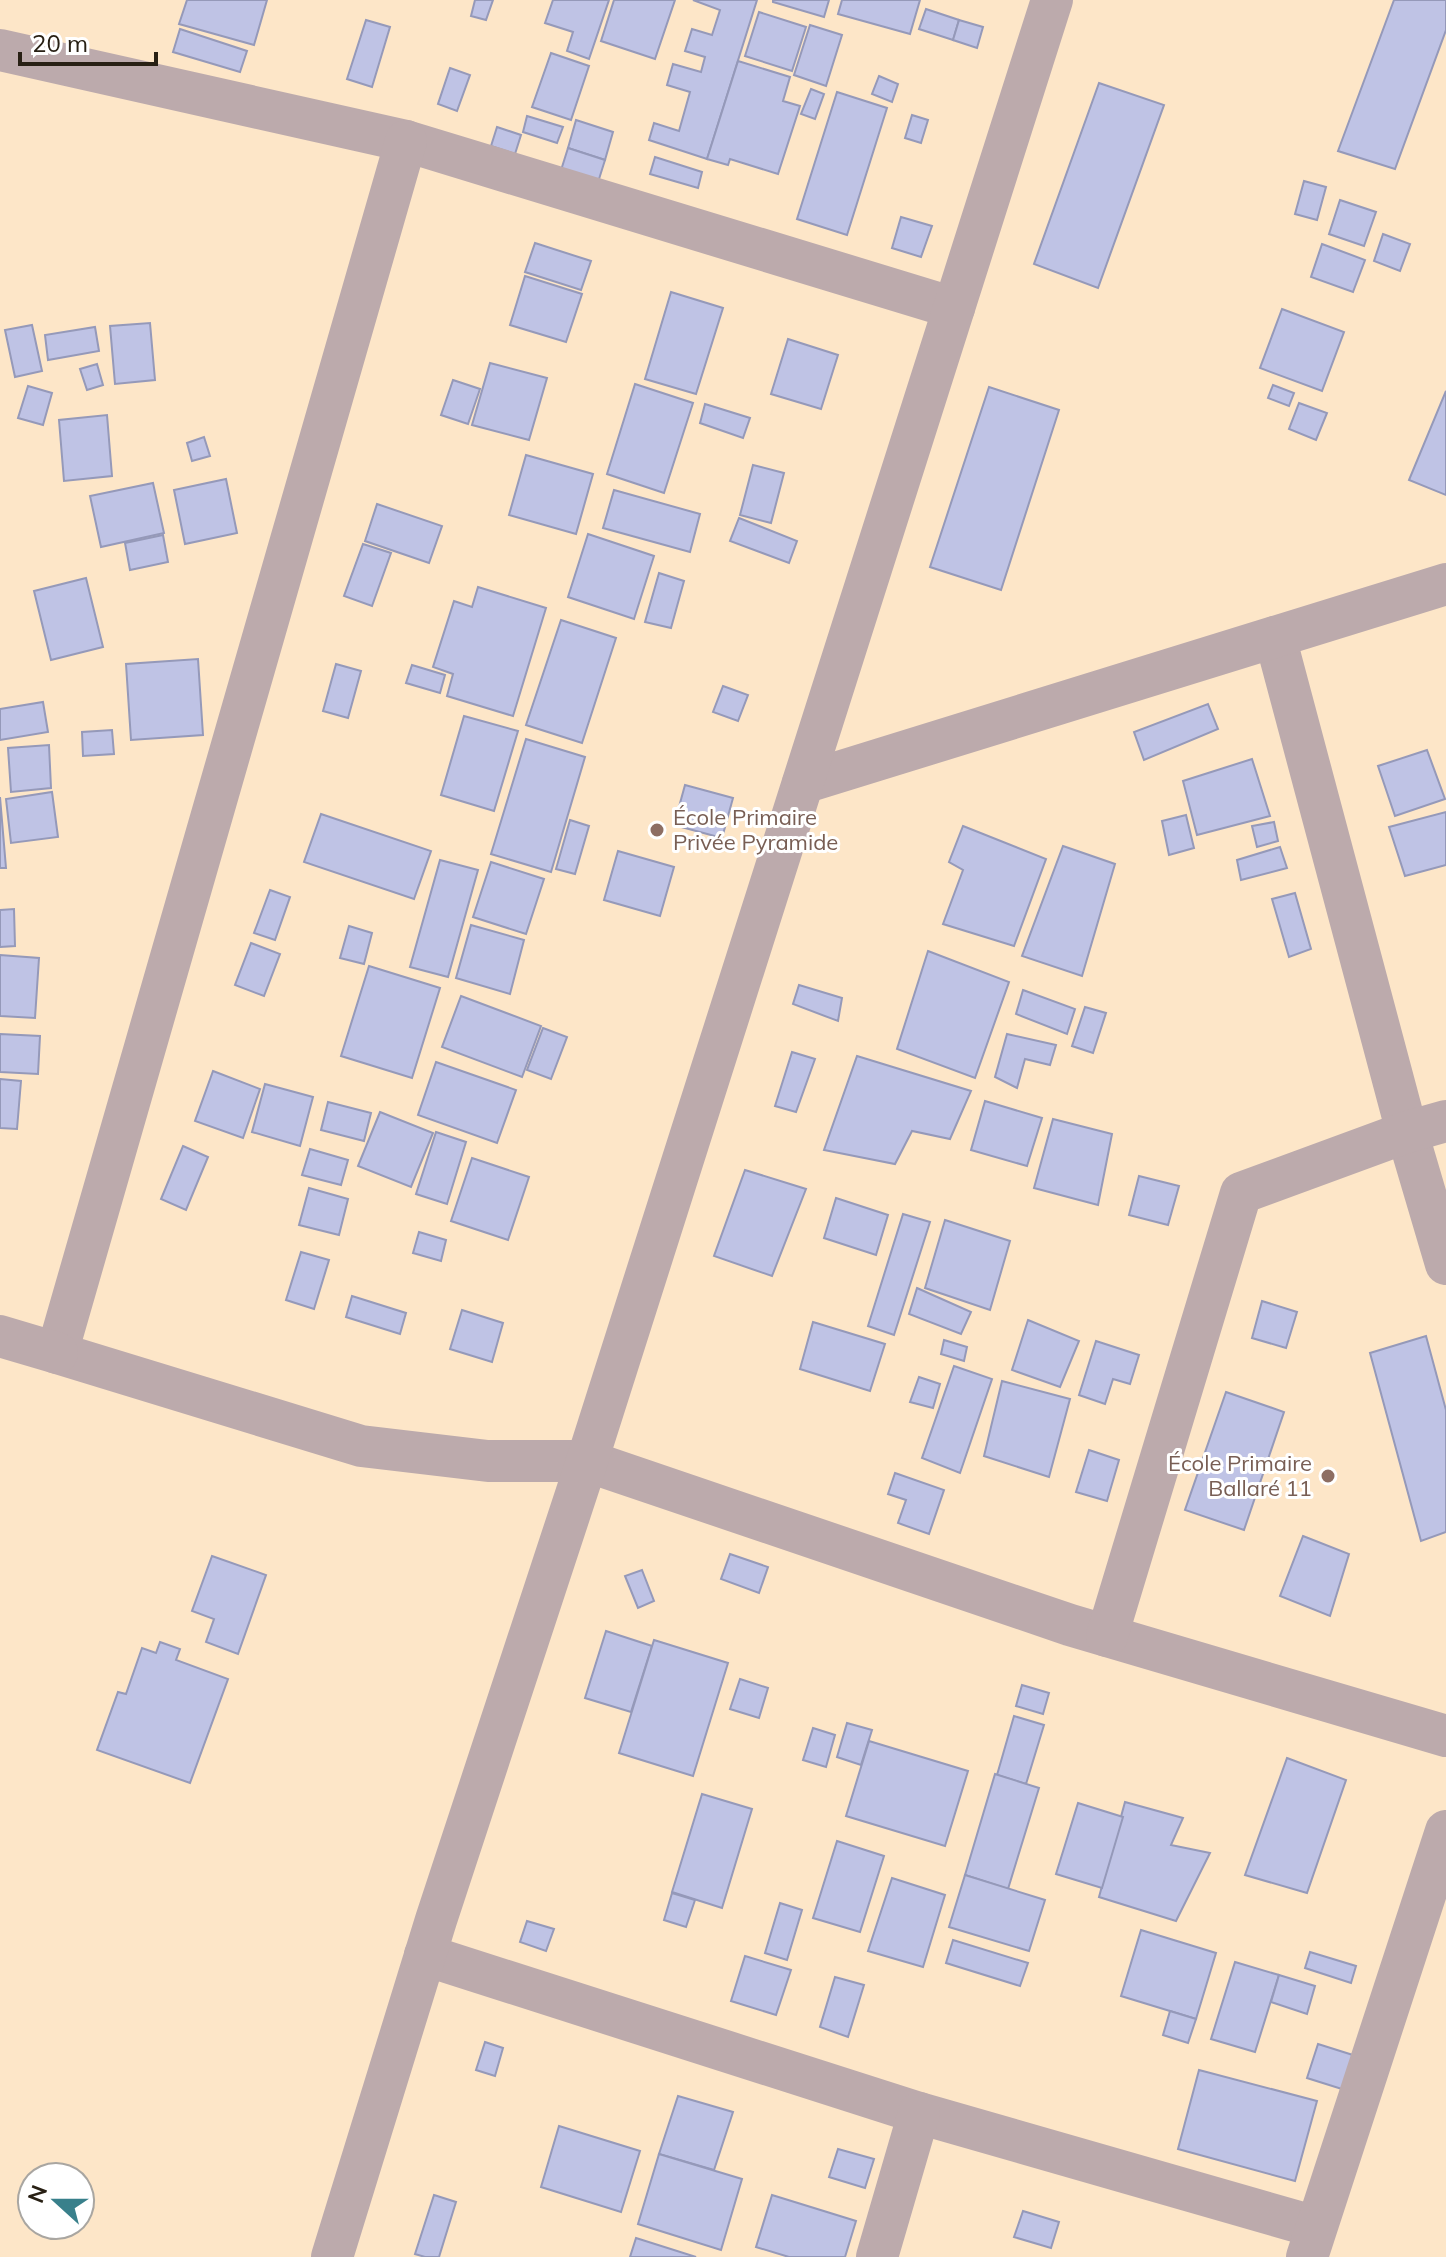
<svg xmlns="http://www.w3.org/2000/svg" width="1446" height="2257" viewBox="0 0 1446 2257" font-family="Mulish,sans-serif">
  <style>
    .building { fill: #bfc3e5; stroke: #9599b9; stroke-width: 2 }
    .lines { fill: none; stroke-linecap: round; stroke-linejoin: round }
    .street { stroke: #bcaaac; stroke-width: 42 }
    .education-dot { fill: #8d6e63; stroke: #fff; stroke-width: 3 }
    .labels { text-anchor: middle; stroke-width: 6; stroke-linejoin: round; paint-order: stroke }
    .education-label { font-size: 22px; fill: #785e54; stroke: #fff; text-anchor: start }
  </style>
  <rect width="100%" height="100%" fill="#fde6c8"/>
  <g class="building">
    <polygon points="187,0 267,0 254,45 179,24"/>
    <polygon points="475,0 493,0 486,20 471,16"/>
    <polygon points="553,0 609,0 589,59 567,51 573,32 545,23"/>
    <polygon points="614,0 675,0 655,59 601,41"/>
    <polygon points="693,0 757,0 707,159 649,140 654,123 679,131 690,92 667,85 673,64 701,72 705,57 685,51 692,29 712,35 720,10"/>
    <polygon points="773,0 829,0 824,17 773,2"/>
    <polygon points="842,0 920,0 910,34 838,14"/>
    <polygon points="1394,0 1446,0 1446,30 1395,169 1338,151"/>
    <polygon points="926,9 959,20 953,40 919,29"/>
    <polygon points="759,12 806,27 792,71 745,56"/>
    <polygon points="366,20 390,27 372,87 347,79"/>
    <polygon points="959,20 983,27 977,48 953,40"/>
    <polygon points="810,25 842,35 826,86 794,75"/>
    <polygon points="180,29 247,51 240,72 173,52"/>
    <polygon points="551,53 589,66 571,120 532,107"/>
    <polygon points="738,61 790,77 783,101 800,106 778,174 730,159 728,165 707,159"/>
    <polygon points="450,68 470,75 457,111 438,104"/>
    <polygon points="879,76 898,84 892,102 872,94"/>
    <polygon points="1099,83 1164,105 1098,288 1034,264"/>
    <polygon points="811,89 824,94 815,119 801,114"/>
    <polygon points="837,92 887,108 847,235 797,219"/>
    <polygon points="912,115 928,120 921,143 905,138"/>
    <polygon points="527,116 563,127 557,143 523,132"/>
    <polygon points="576,120 613,132 605,160 568,148"/>
    <polygon points="497,127 521,135 515,154 491,146"/>
    <polygon points="568,148 605,160 594,195 557,183"/>
    <polygon points="655,157 702,172 698,188 650,174"/>
    <polygon points="1304,181 1326,187 1317,220 1295,214"/>
    <polygon points="1340,200 1376,212 1364,246 1329,234"/>
    <polygon points="901,217 932,226 921,257 892,248"/>
    <polygon points="1383,234 1410,244 1400,271 1374,261"/>
    <polygon points="535,243 591,261 581,290 525,272"/>
    <polygon points="1322,244 1365,260 1353,292 1311,277"/>
    <polygon points="525,276 582,294 566,342 510,325"/>
    <polygon points="671,292 723,308 696,394 645,379"/>
    <polygon points="1282,309 1344,332 1322,391 1260,368"/>
    <polygon points="150,323 155,380 115,384 110,326"/>
    <polygon points="32,325 42,371 15,377 5,330"/>
    <polygon points="95,327 99,351 48,360 45,335"/>
    <polygon points="788,339 838,355 821,409 771,394"/>
    <polygon points="490,363 547,378 529,440 472,425"/>
    <polygon points="97,364 103,385 87,390 80,369"/>
    <polygon points="453,380 480,389 468,424 441,415"/>
    <polygon points="635,384 693,403 664,493 607,474"/>
    <polygon points="1273,385 1294,393 1289,406 1268,398"/>
    <polygon points="28,386 52,393 43,425 18,418"/>
    <polygon points="989,387 1059,410 1001,590 930,567"/>
    <polygon points="1446,391 1446,495 1409,480"/>
    <polygon points="1299,403 1327,413 1316,440 1289,429"/>
    <polygon points="705,404 750,418 743,438 700,423"/>
    <polygon points="107,415 112,476 64,481 59,420"/>
    <polygon points="204,437 210,456 192,461 187,443"/>
    <polygon points="526,455 593,474 576,534 509,515"/>
    <polygon points="753,465 784,473 771,523 740,515"/>
    <polygon points="226,479 237,533 185,544 174,490"/>
    <polygon points="153,483 164,533 101,547 90,496"/>
    <polygon points="614,490 700,514 690,552 603,528"/>
    <polygon points="377,504 442,526 429,563 365,541"/>
    <polygon points="739,518 797,541 789,563 730,541"/>
    <polygon points="588,534 654,556 634,619 568,597"/>
    <polygon points="163,535 168,562 130,570 125,543"/>
    <polygon points="363,544 391,553 372,606 344,596"/>
    <polygon points="659,573 684,581 671,628 645,622"/>
    <polygon points="86,578 103,647 51,660 34,591"/>
    <polygon points="478,587 546,608 513,716 447,696 453,674 433,667 454,601 472,607"/>
    <polygon points="561,620 616,638 582,743 526,725"/>
    <polygon points="198,659 203,735 131,740 126,664"/>
    <polygon points="336,664 361,671 348,718 323,711"/>
    <polygon points="412,665 445,675 440,693 406,683"/>
    <polygon points="723,686 748,695 738,721 713,712"/>
    <polygon points="43,702 48,732 0,740 0,709"/>
    <polygon points="1208,704 1218,729 1144,760 1134,732"/>
    <polygon points="464,716 518,731 494,811 441,795"/>
    <polygon points="112,730 114,754 83,756 82,732"/>
    <polygon points="526,739 585,757 551,872 491,854"/>
    <polygon points="49,745 51,788 11,792 8,748"/>
    <polygon points="1427,750 1445,799 1395,816 1378,766"/>
    <polygon points="1252,759 1270,816 1197,835 1183,781"/>
    <polygon points="685,785 733,798 722,838 674,825"/>
    <polygon points="52,792 58,837 11,843 6,799"/>
    <polygon points="0,797 6,868 0,868"/>
    <polygon points="1446,812 1446,865 1405,876 1389,827"/>
    <polygon points="321,814 431,851 414,899 304,862"/>
    <polygon points="1186,815 1194,848 1169,855 1162,821"/>
    <polygon points="570,820 589,826 575,874 556,869"/>
    <polygon points="1274,822 1278,841 1257,847 1252,826"/>
    <polygon points="963,826 1046,859 1014,946 943,924 963,870 949,862"/>
    <polygon points="1063,846 1115,864 1082,976 1022,956"/>
    <polygon points="1280,847 1287,868 1241,880 1237,860"/>
    <polygon points="618,851 674,867 660,916 604,900"/>
    <polygon points="440,860 478,870 448,977 410,967"/>
    <polygon points="491,862 544,879 526,934 473,917"/>
    <polygon points="270,890 290,897 275,940 254,933"/>
    <polygon points="1295,893 1311,949 1289,957 1272,899"/>
    <polygon points="14,909 15,946 0,947 0,910"/>
    <polygon points="471,925 524,940 510,994 456,978"/>
    <polygon points="349,926 372,933 364,964 340,958"/>
    <polygon points="251,943 280,954 264,996 235,985"/>
    <polygon points="928,951 1009,982 975,1078 897,1049"/>
    <polygon points="0,955 39,958 35,1018 0,1016"/>
    <polygon points="369,966 440,988 412,1078 341,1056"/>
    <polygon points="799,985 842,998 838,1021 793,1004"/>
    <polygon points="1023,990 1075,1009 1067,1034 1016,1014"/>
    <polygon points="461,996 541,1026 522,1077 442,1047"/>
    <polygon points="1085,1007 1106,1013 1093,1053 1072,1046"/>
    <polygon points="543,1028 567,1037 551,1079 527,1070"/>
    <polygon points="0,1034 40,1036 38,1074 0,1072"/>
    <polygon points="1007,1034 1056,1045 1050,1065 1025,1059 1017,1088 995,1077"/>
    <polygon points="792,1052 815,1059 796,1112 775,1106"/>
    <polygon points="857,1056 971,1091 950,1139 912,1131 895,1164 824,1150"/>
    <polygon points="436,1062 516,1090 497,1143 418,1115"/>
    <polygon points="213,1071 260,1089 243,1138 195,1121"/>
    <polygon points="0,1079 21,1081 17,1129 0,1128"/>
    <polygon points="265,1084 313,1097 300,1146 252,1132"/>
    <polygon points="985,1101 1042,1118 1027,1166 971,1150"/>
    <polygon points="328,1102 371,1113 364,1141 321,1130"/>
    <polygon points="380,1112 433,1133 411,1187 358,1166"/>
    <polygon points="1053,1119 1112,1134 1098,1205 1034,1188"/>
    <polygon points="436,1132 466,1142 447,1204 416,1194"/>
    <polygon points="183,1146 208,1157 186,1210 161,1199"/>
    <polygon points="310,1149 348,1160 341,1185 302,1175"/>
    <polygon points="472,1158 529,1177 508,1240 451,1221"/>
    <polygon points="745,1170 806,1189 772,1276 714,1256"/>
    <polygon points="1139,1176 1179,1186 1168,1225 1129,1215"/>
    <polygon points="309,1188 348,1199 339,1235 299,1225"/>
    <polygon points="836,1198 888,1215 876,1255 824,1238"/>
    <polygon points="903,1214 930,1222 894,1335 868,1326"/>
    <polygon points="945,1220 1010,1241 990,1310 925,1288"/>
    <polygon points="419,1232 446,1240 441,1261 413,1253"/>
    <polygon points="301,1252 329,1260 314,1309 286,1300"/>
    <polygon points="917,1288 971,1312 961,1334 909,1314"/>
    <polygon points="352,1296 406,1313 400,1334 346,1317"/>
    <polygon points="1262,1301 1297,1312 1286,1348 1252,1338"/>
    <polygon points="462,1310 503,1323 492,1362 450,1349"/>
    <polygon points="1028,1320 1079,1341 1060,1387 1012,1370"/>
    <polygon points="813,1322 885,1344 870,1391 800,1369"/>
    <polygon points="1426,1336 1446,1410 1446,1532 1421,1541 1370,1353"/>
    <polygon points="944,1340 967,1347 964,1361 941,1354"/>
    <polygon points="1096,1341 1139,1355 1130,1384 1113,1379 1105,1404 1079,1395"/>
    <polygon points="954,1366 992,1379 960,1473 922,1458"/>
    <polygon points="919,1377 940,1384 933,1408 910,1402"/>
    <polygon points="1002,1381 1070,1399 1049,1477 984,1456"/>
    <polygon points="1226,1392 1284,1412 1244,1530 1185,1510"/>
    <polygon points="1089,1450 1119,1460 1107,1501 1076,1492"/>
    <polygon points="895,1473 944,1490 929,1534 898,1523 906,1500 888,1494"/>
    <polygon points="1303,1536 1349,1554 1330,1616 1280,1596"/>
    <polygon points="730,1554 768,1567 759,1593 721,1579"/>
    <polygon points="212,1556 266,1575 238,1654 206,1642 214,1619 192,1611"/>
    <polygon points="642,1570 654,1601 638,1608 625,1576"/>
    <polygon points="606,1631 652,1646 631,1712 585,1698"/>
    <polygon points="654,1640 728,1663 693,1776 619,1753"/>
    <polygon points="160,1642 180,1649 176,1660 228,1679 190,1783 97,1750 118,1692 126,1694 142,1648 156,1653"/>
    <polygon points="740,1679 768,1688 759,1718 730,1709"/>
    <polygon points="1022,1685 1049,1693 1043,1714 1016,1706"/>
    <polygon points="1014,1716 1044,1725 1026,1784 997,1775"/>
    <polygon points="847,1723 872,1730 861,1765 837,1757"/>
    <polygon points="813,1728 835,1735 826,1767 803,1760"/>
    <polygon points="869,1741 968,1771 945,1846 846,1816"/>
    <polygon points="1287,1758 1346,1780 1307,1893 1245,1875"/>
    <polygon points="995,1774 1039,1788 1008,1889 965,1875"/>
    <polygon points="702,1794 752,1809 722,1908 672,1892"/>
    <polygon points="1125,1802 1183,1818 1171,1845 1210,1853 1176,1921 1099,1897"/>
    <polygon points="1078,1803 1123,1817 1102,1888 1056,1874"/>
    <polygon points="837,1841 884,1856 860,1932 813,1918"/>
    <polygon points="965,1875 1045,1900 1029,1951 949,1927"/>
    <polygon points="892,1878 945,1895 923,1967 868,1951"/>
    <polygon points="672,1893 695,1900 686,1927 664,1920"/>
    <polygon points="780,1903 802,1910 787,1960 765,1953"/>
    <polygon points="527,1921 554,1929 546,1951 520,1942"/>
    <polygon points="1141,1930 1216,1953 1196,2019 1121,1996"/>
    <polygon points="953,1940 1028,1963 1020,1986 946,1963"/>
    <polygon points="1310,1952 1356,1966 1351,1983 1305,1968"/>
    <polygon points="745,1956 791,1970 776,2015 731,2001"/>
    <polygon points="1235,1962 1279,1975 1255,2052 1211,2039"/>
    <polygon points="1279,1975 1315,1986 1307,2014 1271,2002"/>
    <polygon points="835,1977 864,1985 848,2037 820,2027"/>
    <polygon points="1170,2011 1196,2019 1188,2043 1163,2035"/>
    <polygon points="485,2042 503,2048 495,2076 476,2070"/>
    <polygon points="1318,2044 1356,2056 1345,2090 1307,2078"/>
    <polygon points="1199,2070 1317,2101 1295,2181 1178,2149"/>
    <polygon points="678,2096 733,2112 714,2170 659,2154"/>
    <polygon points="559,2126 640,2151 621,2212 541,2187"/>
    <polygon points="838,2149 874,2159 865,2188 829,2177"/>
    <polygon points="659,2154 742,2179 721,2250 638,2224"/>
    <polygon points="434,2195 456,2202 439,2257 425,2257 415,2254"/>
    <polygon points="772,2195 856,2221 845,2257 789,2257 756,2247"/>
    <polygon points="1023,2211 1059,2222 1051,2248 1014,2237"/>
    <polygon points="636,2238 696,2257 630,2257"/>
  </g>
  <g class="lines">
    <g class="street">
      <polyline points="0,50 406,141 954,308"/>
      <polyline points="406,141 57,1353 361,1446 488,1461 587,1461 1070,1625 1446,1736"/>
      <polyline points="1275,637 1407,1132 1446,1264"/>
      <polyline points="803,783 1446,584"/>
      <polyline points="0,1336 57,1353"/>
      <polyline points="1107,1636 1241,1193 1407,1132 1446,1121"/>
      <polyline points="425,1955 919,2113 1316,2227"/>
      <polyline points="332,2257 436,1920 587,1461 1052,0"/>
      <polyline points="877,2257 919,2113"/>
      <polyline points="1307,2257 1446,1831"/>
    </g>
  </g>
  <g class="education-dot">
    <circle cx="657" cy="830" r="8"/>
    <circle cx="1328" cy="1476" r="8"/>
  </g>
  <g class="labels">
    <g class="education-label">
      <text x="673" y="825">École Primaire<tspan x="673" dy="25">Privée Pyramide</tspan></text>
      <text x="1312" y="1471" text-anchor="end">École Primaire<tspan x="1312" dy="25">Ballaré 11</tspan></text>
    </g>
  </g>
  <g transform="translate(56 2201) rotate(291)"><circle r="38" fill="#ffffff" stroke="#a9a6a1" stroke-width="2"/>
  <path d="M0-6L14 30L0 20L-14 30Z" fill="#39808b"/>
  <text y="-12" font-size="22" font-weight="bold" text-anchor="middle" fill="#282014">N</text>
  </g>
  <path d="M20 52v12h136v-12" fill="none" stroke="#282014" stroke-width="4"/>
  <text x="32" y="52" font-size="24" fill="#282014" stroke="#ffffff" stroke-width="6" paint-order="stroke">20 m</text>
</svg>
